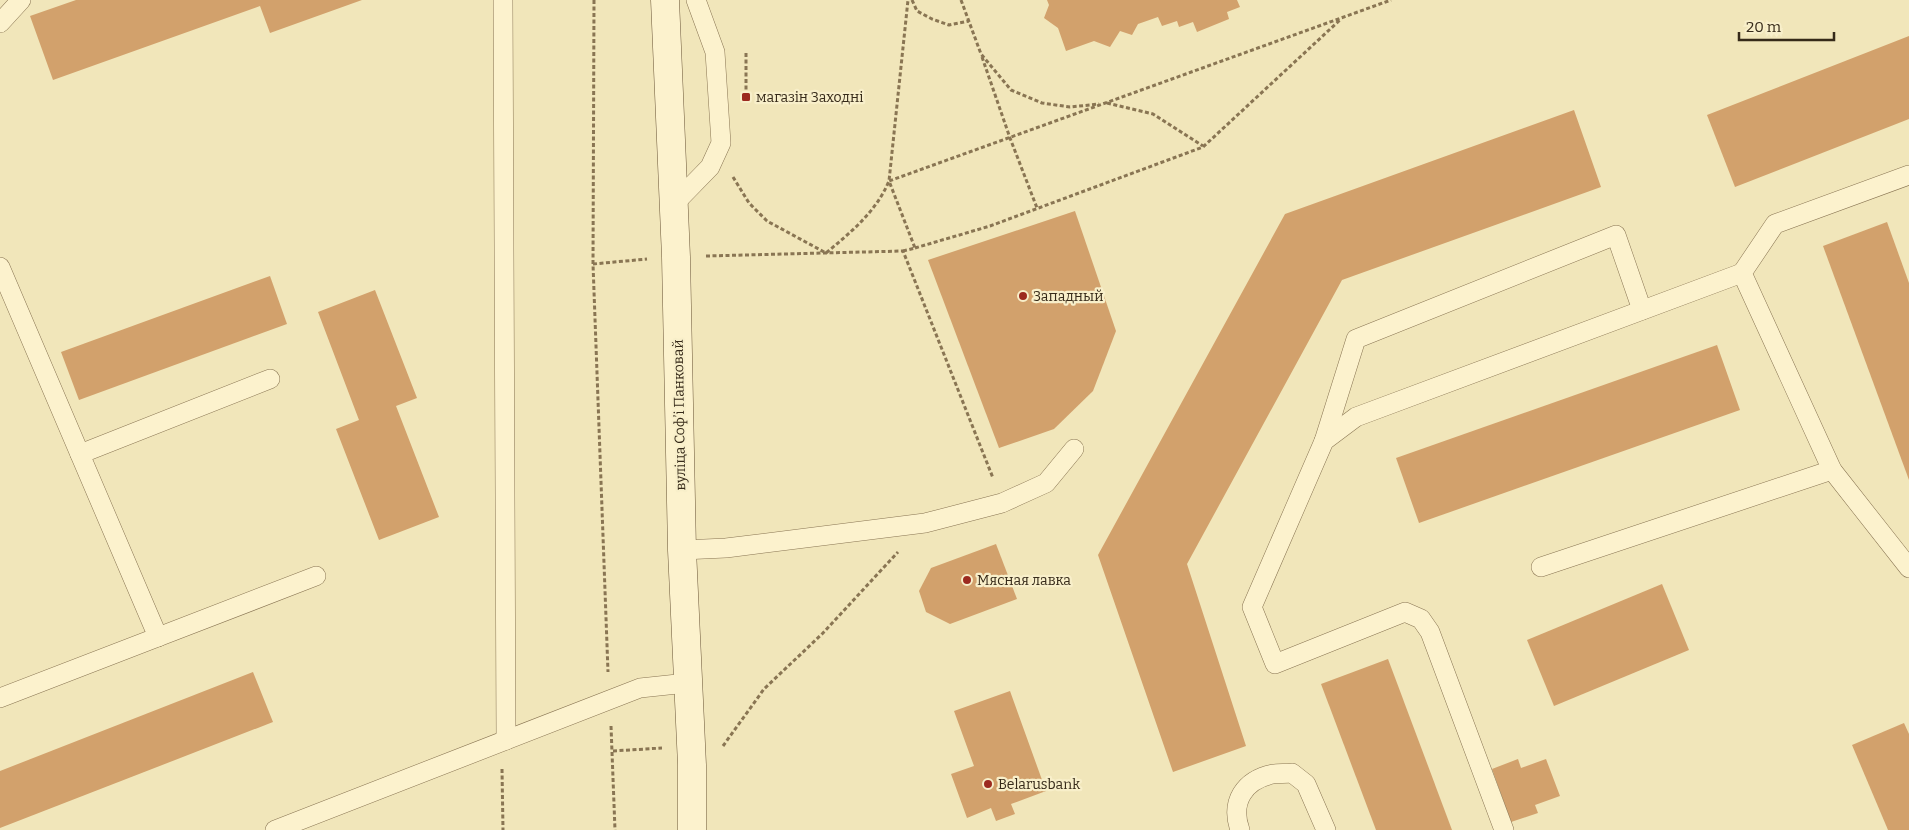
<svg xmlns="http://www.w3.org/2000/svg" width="1909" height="830" viewBox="0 0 1909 830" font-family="Bitter,serif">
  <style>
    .building { fill: #d2a16c }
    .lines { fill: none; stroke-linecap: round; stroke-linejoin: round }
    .service-casing { stroke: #897553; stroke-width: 20 }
    .secondary-casing { stroke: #6a5537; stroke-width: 29 }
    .path { stroke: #897553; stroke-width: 3; stroke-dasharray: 4 2.5; stroke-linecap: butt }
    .service { stroke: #fcf2cd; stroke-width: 19 }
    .secondary { stroke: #fcf2cd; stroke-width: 28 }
    .poi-dot { fill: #9c2a1f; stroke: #f8efca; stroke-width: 2 }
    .labels { text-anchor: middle; stroke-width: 4.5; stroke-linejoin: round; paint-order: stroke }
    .poi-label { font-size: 14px; fill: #362a19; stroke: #f8efca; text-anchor: start }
    .street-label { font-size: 14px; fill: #362a19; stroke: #f8efca }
  </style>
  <rect width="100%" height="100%" fill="#f1e6ba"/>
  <g class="building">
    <polygon points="76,0 362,0 270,33 260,6 53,80 30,16"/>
    <polygon points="1047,0 1237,0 1240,7 1227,12 1229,19 1197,32 1193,22 1179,27 1177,21 1162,26 1158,17 1138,24 1132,35 1120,31 1110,47 1094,41 1066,51 1058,28 1044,18 1049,5"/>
    <polygon points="1909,36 1909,119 1735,187 1707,115"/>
    <polygon points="1574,110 1601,187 1342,280 1187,564 1246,746 1173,772 1098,555 1285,214"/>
    <polygon points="1075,211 1116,331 1093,391 1054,429 999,448 928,260"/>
    <polygon points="1887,222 1909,283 1909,480 1823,246"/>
    <polygon points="270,276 287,324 79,400 61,352"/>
    <polygon points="375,290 417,398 396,406 439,517 379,540 336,429 359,420 318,312"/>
    <polygon points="1717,345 1740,410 1419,523 1396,458"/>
    <polygon points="996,544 1017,599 950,624 926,612 919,591 931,568"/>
    <polygon points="1662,584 1689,650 1554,706 1527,640"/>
    <polygon points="1388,659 1452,830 1376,830 1321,684"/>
    <polygon points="253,672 273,722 0,828 0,771"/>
    <polygon points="1010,691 1046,791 1011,804 1015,814 996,821 991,808 967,818 951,774 974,766 954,711"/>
    <polygon points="1904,723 1909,734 1909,830 1888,830 1852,745"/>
    <polygon points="1518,759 1521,768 1546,759 1560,796 1535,805 1538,813 1511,822 1492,769"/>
  </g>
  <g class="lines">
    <g class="service-casing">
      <g id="service">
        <polyline points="503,0 506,740"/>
        <polyline points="0,23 21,0"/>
        <polyline points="1909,175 1775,224 1742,273 1832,470 1909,568"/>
        <polyline points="673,205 710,167 721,143 715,52 696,0"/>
        <polyline points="0,267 158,637 0,698"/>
        <polyline points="1324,441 1356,339 1616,235 1642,310"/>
        <polyline points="80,454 270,379"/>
        <polyline points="682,550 726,548 925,523 1002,503 1046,483 1074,449"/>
        <polyline points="1541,567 1832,470"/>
        <polyline points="158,637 316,576"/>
        <polyline points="275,830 640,688 687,683"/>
        <path d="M1240,830C1230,802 1244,780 1273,774C1279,773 1286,774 1292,773L1306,784L1326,830"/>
        <polyline points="1504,830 1430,632 1421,619 1405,612 1275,664 1252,607 1324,441 1356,417 1742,273"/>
      </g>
    </g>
    <g class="secondary-casing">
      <polyline id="secondary" points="665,0 676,257 682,550 692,765 692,830"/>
    </g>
    <g class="path">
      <polyline points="594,0 593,264 608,672"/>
      <polyline points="912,0 917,11 932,19 949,25 969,21"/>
      <polyline points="961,0 981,54 1011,90 1042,103 1070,107 1099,104"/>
      <polyline points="746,53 746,97"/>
      <polyline points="982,57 1010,138 1037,208"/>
      <polyline points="1107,103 1153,114 1203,146"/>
      <path d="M733,177L749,203L767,221L826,253C851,232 876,212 889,181L908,0"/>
      <polyline points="915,248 990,226 1203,147 1341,19"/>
      <polyline points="903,251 915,248 889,181 1391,0"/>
      <polyline points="706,256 903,251 993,478"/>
      <polyline points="593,264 647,259"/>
      <polyline points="611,726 615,830"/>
      <polyline points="723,746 764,689 823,633 898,552"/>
      <polyline points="613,751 662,748"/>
      <polyline points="502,769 503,830"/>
    </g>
    <use href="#service" class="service"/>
    <use href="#secondary" class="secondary"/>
  </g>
  <g class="poi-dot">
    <rect x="741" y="92" width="10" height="10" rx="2.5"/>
    <circle cx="1023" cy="296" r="5"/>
    <circle cx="967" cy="580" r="5"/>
    <circle cx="988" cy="784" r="5"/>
  </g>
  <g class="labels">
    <g class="poi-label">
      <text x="756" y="102">магазін Заходні</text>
      <text x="1033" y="301">Западный</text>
      <text x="977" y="585">Мясная лавка</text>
      <text x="998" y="789">Belarusbank</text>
    </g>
    <g class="street-label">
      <text transform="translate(679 415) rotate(-91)" y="5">вуліца Софʼі Панковай</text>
    </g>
  </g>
  <path d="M1739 32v8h95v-8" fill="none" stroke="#362a19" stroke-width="2.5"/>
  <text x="1746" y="32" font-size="15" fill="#362a19" stroke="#f8efca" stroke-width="4" paint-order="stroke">20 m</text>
</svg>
